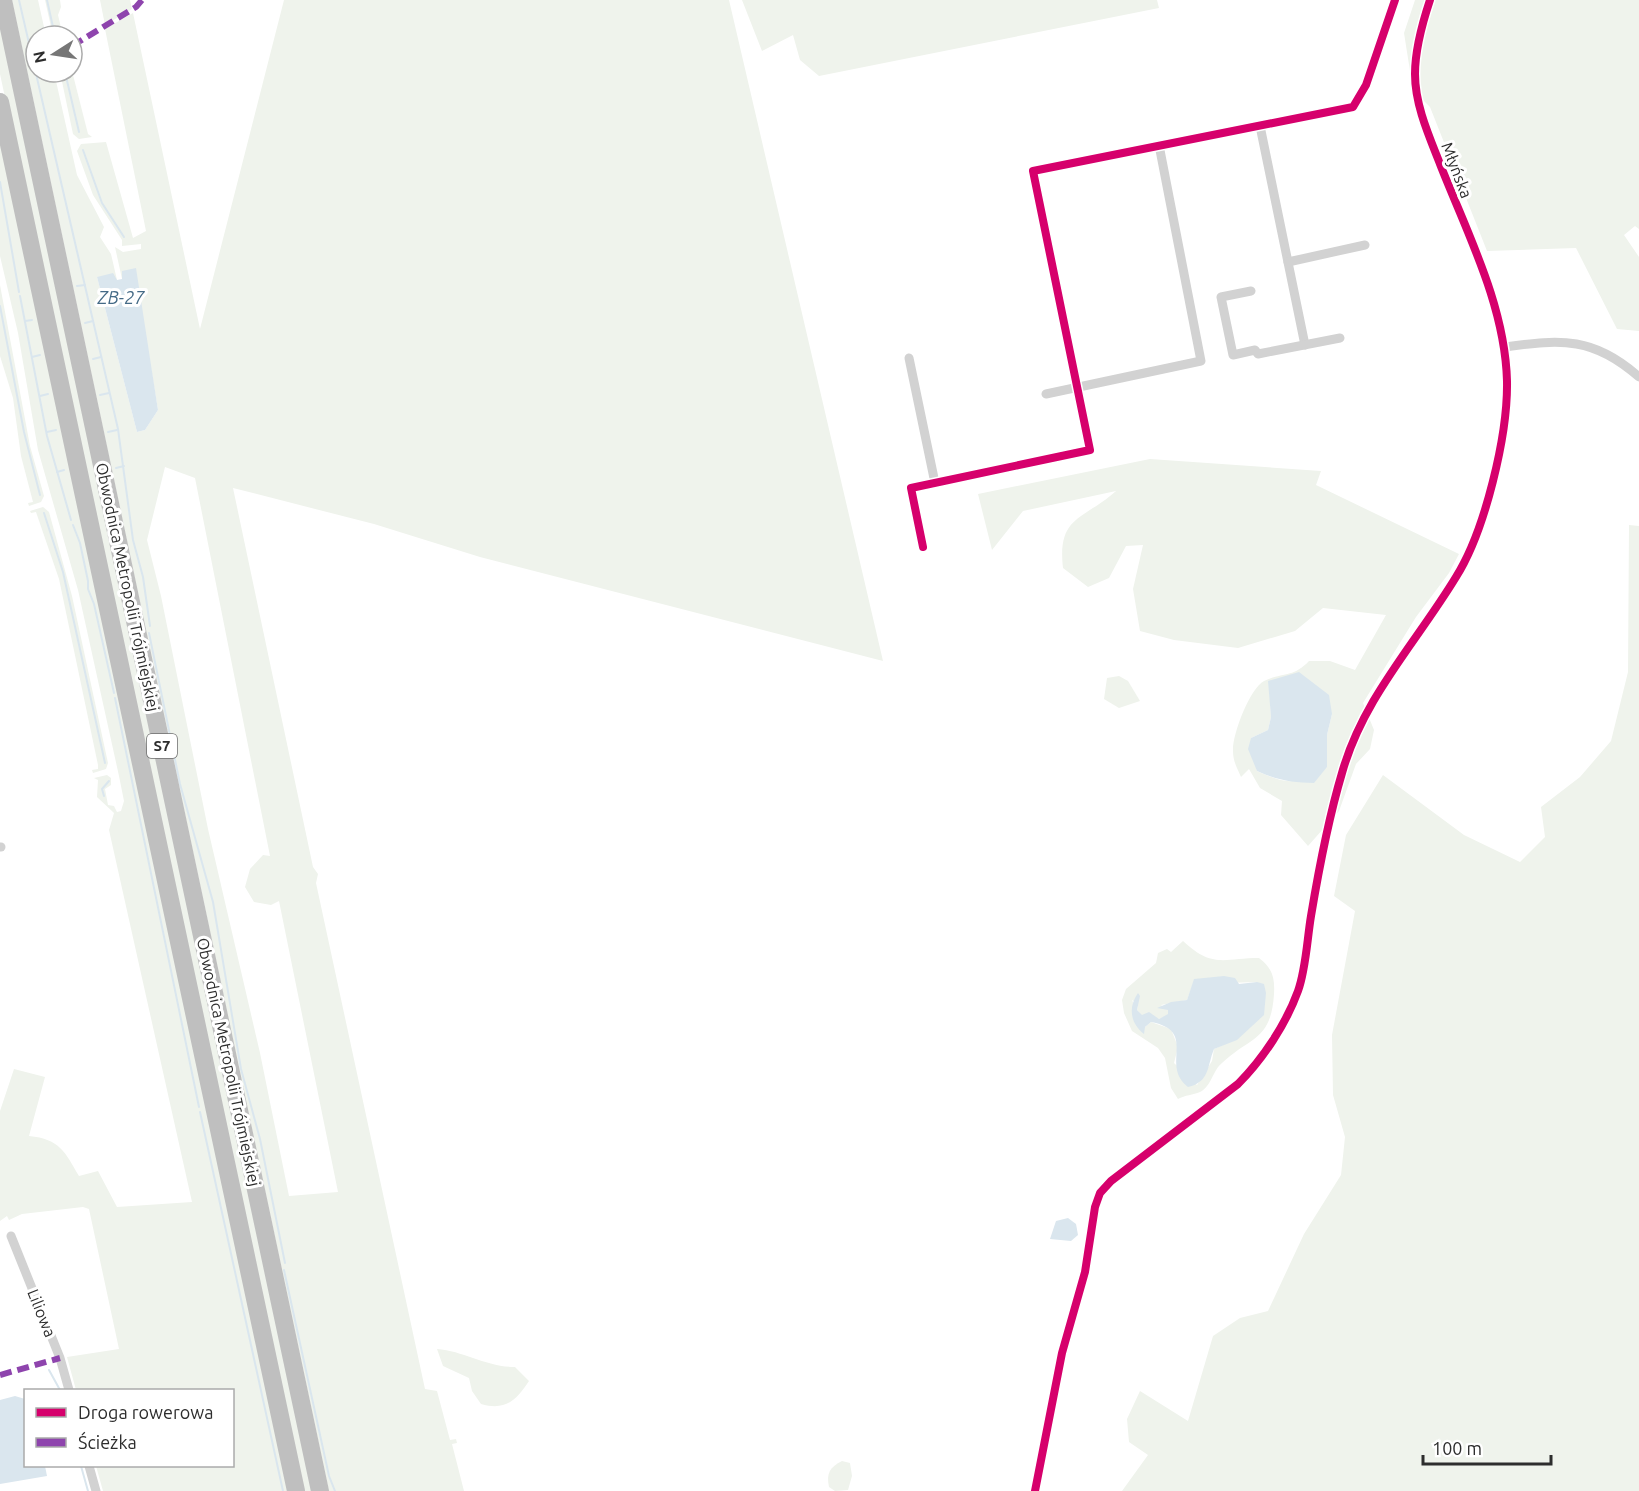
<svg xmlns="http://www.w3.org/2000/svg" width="1639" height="1491" viewBox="0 0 1639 1491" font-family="Ubuntu,sans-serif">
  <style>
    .green { fill: #eff3ec; fill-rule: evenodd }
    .water { fill: #dae6ee }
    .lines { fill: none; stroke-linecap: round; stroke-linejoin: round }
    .stream { stroke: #dae6ee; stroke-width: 2 }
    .minor { stroke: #d2d2d2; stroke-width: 9 }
    .motorway { stroke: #bfbfbf; stroke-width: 18 }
    .quiet { stroke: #8e44ad; stroke-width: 6; stroke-dasharray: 12 6; stroke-linecap: butt }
    .cycleway-casing { stroke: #fff; stroke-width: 11 }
    .cycleway { stroke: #d6006c; stroke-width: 8 }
    .labels { text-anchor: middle; stroke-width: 6; stroke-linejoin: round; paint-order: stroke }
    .shield { fill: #fff; stroke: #6c6c6c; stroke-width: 1.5 }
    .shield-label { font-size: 15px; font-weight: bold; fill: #2d2d2d }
    .street-label { font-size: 16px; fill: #2d2d2d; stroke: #fff }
    .water-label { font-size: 18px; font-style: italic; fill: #446a86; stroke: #fff }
  </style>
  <rect width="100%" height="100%" fill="#fff"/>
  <g class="green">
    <path d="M12,0H38L46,36H36V72H54L77,175L104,227L100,237L111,254L117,280L97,277L137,432L145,430L158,410L144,326L122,279L115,247L123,252L141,249V244L122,246V240L93,195L77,151L81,144L106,142L133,238L146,231L105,29L133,13L200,329L284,0H729L883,661L480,557L374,524L233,488L313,867L318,874L316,883L425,1389L437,1391L450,1440L456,1439L457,1443L452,1444L464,1491H329ZM165,467L195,478L270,856L263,855L250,869L245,887L254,902L271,905L279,901L338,1192L289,1196L260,1053L208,829L161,596L147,540Z"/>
    <polygon points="45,0 60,0 61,7 58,15 63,36 53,36"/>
    <polygon points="100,0 130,0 132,9 105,25"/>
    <polygon points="742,0 1157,0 1159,8 819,76 800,60 793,35 762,51"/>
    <polygon points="1415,0 1639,0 1639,229 1635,226 1624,235 1639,257 1639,331 1617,329 1576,248 1487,251 1430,107 1413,90 1404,33"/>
    <polygon points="0,6 316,1491 302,1491 0,74"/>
    <polygon points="72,71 88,134 92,137 79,139 73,134 60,72"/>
    <path d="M0,136L289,1491H103L96,1466H232V1390H76L67,1357L119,1349L89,1209L83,1207L22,1214L9,1220L7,1216L0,1221V1111L14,1069L45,1077L29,1136C60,1139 65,1152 79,1176L98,1171L117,1207L192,1202L109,830L114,813L97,797L98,780L94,778L107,775L111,778V785L105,789L108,805L114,806L117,812L121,811L124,801L119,776L78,590L38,450L18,333L0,256Z"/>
    <polygon points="0,285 30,446 44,496 41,502 29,506 28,503 33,502 21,456 13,398 0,356"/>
    <path d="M1150,459L1321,471L1316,485L1459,554L1449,573L1416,617L1363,703L1374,730L1370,749L1356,764L1339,811L1308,846L1281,815L1282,801L1260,788L1249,769L1241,777C1237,768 1233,761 1233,751C1232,735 1250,688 1264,681C1283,672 1293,678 1309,661H1330L1355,670L1386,615L1323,608L1295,631L1238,648L1174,640L1140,631L1133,589L1143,545L1126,546L1109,578L1088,587L1063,568C1057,515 1084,520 1116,491L1023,511L992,550L978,494ZM1269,681L1332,714L1327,735V767C1295,783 1292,787 1257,771L1251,738L1268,730L1271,717Z"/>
    <polygon points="43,507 49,512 72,596 108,763 106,769 93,773 92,770 98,769 98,765 59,579 36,512 31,513 30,511"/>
    <polygon points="1629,525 1639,526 1639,1491 1122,1491 1148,1455 1129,1442 1127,1419 1140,1391 1188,1421 1213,1336 1240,1318 1268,1311 1304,1234 1341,1175 1345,1137 1333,1095 1332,1035 1355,911 1334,896 1346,835 1383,775 1464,835 1520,862 1545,837 1541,807 1580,777 1611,741 1628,672"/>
    <polygon points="1119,676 1128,681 1140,701 1119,708 1104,699 1107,678"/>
    <path d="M1183,941C1213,969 1224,958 1259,958C1272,968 1275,977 1274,994C1271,1041 1251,1036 1222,1063C1213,1070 1211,1087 1200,1092C1193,1095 1185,1095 1178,1099L1171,1088L1165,1058L1158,1048L1132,1031L1124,1013L1122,1000L1126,989L1156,963L1158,953L1167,949L1171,952ZM1257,982L1223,1045L1214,1049L1212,1061L1197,1085L1174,1063L1178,1047L1171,1029L1151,1022L1145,1027L1132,1000L1138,1004L1137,1010L1142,1016L1159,1019L1168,1015L1169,1010L1161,1005L1187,1000L1193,984Z"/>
    <path d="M437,1349C464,1351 486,1367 515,1367L529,1381C516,1401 505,1411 481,1404L472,1391L469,1378L443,1366Z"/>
    <path d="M842,1461L850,1463L852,1476L848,1490L835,1491L829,1487C826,1473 830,1467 842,1461Z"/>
  </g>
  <g class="water">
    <polygon points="136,268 158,410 145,430 137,432 97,277 113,273 117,280 122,279 122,271"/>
    <path d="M1299,672L1329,695L1332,714L1327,735V767L1314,783C1293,783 1276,780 1257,771L1248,749L1251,738L1268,730L1271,717L1268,681Z"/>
    <path d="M1224,976L1235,978L1239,984L1257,982L1264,984L1266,993L1264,1015L1237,1040L1214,1049C1207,1066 1210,1082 1188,1087C1159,1065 1199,1031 1151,1022L1145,1027L1144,1034C1130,1023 1128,1007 1138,993L1140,996L1137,1010L1142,1015L1149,1012L1159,1019L1168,1014V1010L1157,1008L1171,1002L1187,1000L1194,979Z"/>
    <polygon points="1068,1218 1076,1224 1078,1235 1071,1241 1050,1239 1056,1221"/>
    <polygon points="15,1396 25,1399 26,1466 45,1466 47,1476 0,1484 0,1400"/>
  </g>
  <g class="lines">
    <g class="stream">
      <polyline points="19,0 118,429 133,540 143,577 150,626"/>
      <polyline points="47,0 55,36"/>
      <polyline points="65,72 79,132"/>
      <polyline points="83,150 102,203 124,237"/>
      <polyline points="0,182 19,292"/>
      <polyline points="77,286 85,285"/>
      <polyline points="20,296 47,436 71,520"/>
      <polyline points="0,306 24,432 40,495"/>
      <polyline points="25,321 32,320"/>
      <polyline points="85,323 93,321"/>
      <polyline points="32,357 40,355"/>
      <polyline points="93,359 101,357"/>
      <polyline points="100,395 109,393"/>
      <polyline points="40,396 48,394"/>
      <polyline points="47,432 56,430"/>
      <polyline points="108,432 117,430"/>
      <polyline points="116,468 124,466"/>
      <polyline points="57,472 64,470"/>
      <polyline points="44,513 63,572 105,763"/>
      <polyline points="73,525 80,543 88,581 88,589 94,604 114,693"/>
      <polyline points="149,633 180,784 213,902 241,1069 260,1139 285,1263"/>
      <polyline points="115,698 199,1107"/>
      <polyline points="104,796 102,789 109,781"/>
      <polyline points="200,1112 283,1491"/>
      <polyline points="284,1270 329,1476 335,1491"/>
      <polyline points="49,1370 60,1390"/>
      <polyline points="81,1466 88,1491"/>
    </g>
    <g class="minor">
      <polyline points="1260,126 1305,345"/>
      <polyline points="1288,262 1365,245"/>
      <polyline points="1251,291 1221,297 1233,355 1255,350 1258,354 1340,338"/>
      <path d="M1505,347C1562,339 1594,337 1639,377"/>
      <polyline points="909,358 935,483"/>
      <polyline points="1046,394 1201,361 1159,145"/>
      <polyline points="923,547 911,488 1090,450 1033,171 1353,107 1366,85 1395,0"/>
      <polyline points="0,847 1,847"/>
      <polyline points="11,1236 60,1358 69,1390"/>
      <polyline points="89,1466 96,1491"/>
      <path d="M1035,1491L1062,1353L1085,1272L1095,1207L1100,1193L1111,1181L1238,1084C1263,1059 1286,1024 1298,991C1306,969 1307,940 1311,916C1319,868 1328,820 1342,773C1363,698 1416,643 1456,577C1485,531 1508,435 1507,381C1505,305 1467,233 1440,164C1429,136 1415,105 1415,74C1415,49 1422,24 1430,0"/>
    </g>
    <g class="motorway">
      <polyline points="3,0 320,1491"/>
      <polyline points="0,102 296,1491"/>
    </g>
    <g class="quiet">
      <polyline points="72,46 136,7 142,0"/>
      <polyline points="0,1375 60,1358"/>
    </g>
    <g class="cycleway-casing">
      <g id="cycleway">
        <polyline points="923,547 911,488 1090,450 1033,171 1353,107 1366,85 1395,0"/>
        <path d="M1035,1491L1062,1353L1085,1272L1095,1207L1100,1193L1111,1181L1238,1084C1263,1059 1286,1024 1298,991C1306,969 1307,940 1311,916C1319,868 1328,820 1342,773C1363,698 1416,643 1456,577C1485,531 1508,435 1507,381C1505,305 1467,233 1440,164C1429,136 1415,105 1415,74C1415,49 1422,24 1430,0"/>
      </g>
    </g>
    <use href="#cycleway" class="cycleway"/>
  </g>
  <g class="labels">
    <rect class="shield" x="147" y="734" width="30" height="24" rx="4.5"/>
    <g class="shield-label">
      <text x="162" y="751">S7</text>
    </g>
    <g class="street-label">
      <text transform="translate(1457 170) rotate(69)" y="6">Młyńska</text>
      <text transform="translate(128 587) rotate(78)" y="6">Obwodnica Metropolii Trójmiejskiej</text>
      <text transform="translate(229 1062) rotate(78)" y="6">Obwodnica Metropolii Trójmiejskiej</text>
      <text transform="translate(42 1313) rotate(68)" y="6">Liliowa</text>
    </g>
    <g class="water-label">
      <text x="121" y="304">ZB-27</text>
    </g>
  </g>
  <rect x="24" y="1389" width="210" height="78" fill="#ffffff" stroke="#ababab" stroke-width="1.5"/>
  <rect x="36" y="1408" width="30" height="9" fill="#d6006c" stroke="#ababab" stroke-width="1.5"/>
  <text x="78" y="1419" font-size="18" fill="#2d2d2d">Droga rowerowa</text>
  <rect x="36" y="1438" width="30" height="9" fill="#8e44ad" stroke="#ababab" stroke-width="1.5"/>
  <text x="78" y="1449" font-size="18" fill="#2d2d2d">Ścieżka</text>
  <g transform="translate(54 54) rotate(258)"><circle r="28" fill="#ffffff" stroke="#ababab" stroke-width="1.5"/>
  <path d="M0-4.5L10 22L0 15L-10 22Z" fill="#767676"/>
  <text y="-9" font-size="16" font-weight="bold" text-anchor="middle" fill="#2d2d2d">N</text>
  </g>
  <path d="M1423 1455v9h128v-9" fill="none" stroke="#2d2d2d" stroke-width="3"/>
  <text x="1432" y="1455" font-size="18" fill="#2d2d2d" stroke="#ffffff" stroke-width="4.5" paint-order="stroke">100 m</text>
</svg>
